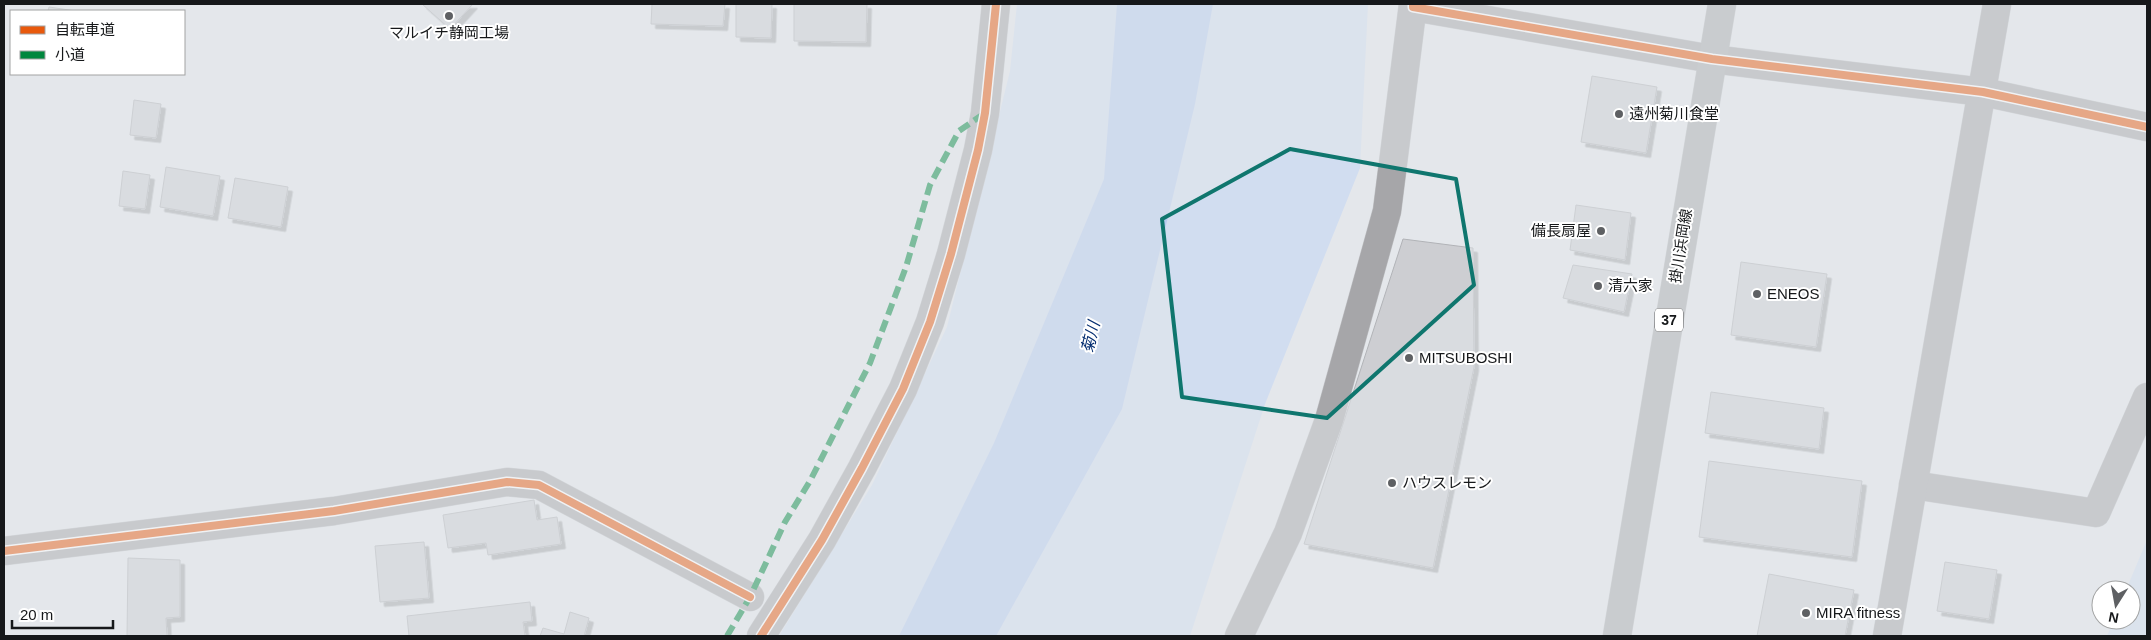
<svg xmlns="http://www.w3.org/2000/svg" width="2151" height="640" viewBox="0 0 2151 640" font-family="Helvetica,'Noto Sans JP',sans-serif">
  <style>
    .green { fill: #d1ddf0 }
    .water { fill: #b7ccef }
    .building { fill: #cdced2; stroke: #b1b3b7; filter: url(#shadow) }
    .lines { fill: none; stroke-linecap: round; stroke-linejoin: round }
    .street-casing { stroke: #c0c2c5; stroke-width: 29 }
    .primary-casing { stroke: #c0c2c5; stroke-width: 29 }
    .street { stroke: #a6a6a9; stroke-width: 28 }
    .primary { stroke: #a8abad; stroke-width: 28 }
    .quiet { stroke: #00873e; stroke-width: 6; stroke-dasharray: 12 6; stroke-linecap: butt }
    .cycleway-casing { stroke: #fff; stroke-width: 11 }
    .cycleway { stroke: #e8590c; stroke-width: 8 }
    .marked { fill: none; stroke: #0f766e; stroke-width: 4; stroke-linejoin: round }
    .poi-dot { fill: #5e6063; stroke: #fff; stroke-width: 2 }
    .labels { text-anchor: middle; stroke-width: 4; stroke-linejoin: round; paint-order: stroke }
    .shield { fill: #fff; stroke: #5c5d5f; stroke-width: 1 }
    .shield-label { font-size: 14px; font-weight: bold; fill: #16181a }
    .poi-label { font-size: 15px; fill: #16181a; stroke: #fff; text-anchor: start }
    .street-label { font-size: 15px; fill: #16181a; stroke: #fff }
    .water-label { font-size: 16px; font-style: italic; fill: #052e71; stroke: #fff }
  </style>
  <defs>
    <filter id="shadow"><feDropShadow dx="4.5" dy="4.5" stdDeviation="0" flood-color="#0004"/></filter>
  </defs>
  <rect width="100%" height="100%" fill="#e4e7eb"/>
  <g class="green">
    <polygon points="1017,4 1368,4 1360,168 1265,404 1190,636 779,636 872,485 947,327 1010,71"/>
    <polygon points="2147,540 2147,636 2107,636 2114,620 2131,620 2131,590 2126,590"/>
  </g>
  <polygon class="water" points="1117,4 1213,4 1195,104 1122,409 996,636 899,636 994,443 1104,179"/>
  <g class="building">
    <polygon points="422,4 473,4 450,29"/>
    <polygon points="652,4 725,4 723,26 651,24"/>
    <polygon points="736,4 772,4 771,38 736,37"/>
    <polygon points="794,4 867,4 866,42 794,41"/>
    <polygon points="49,7 76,11 48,11"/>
    <polygon points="1592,76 1657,87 1646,153 1581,142"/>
    <polygon points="134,100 161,104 156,138 130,135"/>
    <polygon points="166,167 220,176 213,216 160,207"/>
    <polygon points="123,171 150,175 145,209 119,206"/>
    <polygon points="235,178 288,187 281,227 228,218"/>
    <polygon points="1576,205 1631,213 1625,260 1570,250"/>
    <polygon points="1403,239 1473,248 1474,367 1433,568 1304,544"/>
    <polygon points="1741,262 1827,274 1816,347 1731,335"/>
    <polygon points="1573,265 1632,274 1624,312 1563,298"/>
    <polygon points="1711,392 1824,408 1819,449 1705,433"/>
    <polygon points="1709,461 1862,481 1852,557 1699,537"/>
    <polygon points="534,500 537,520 557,517 561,544 488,555 486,543 448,548 443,515"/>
    <polygon points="424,542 429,598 380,602 375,546"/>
    <polygon points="128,558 180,560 180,617 166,618 167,636 127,636"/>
    <polygon points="1945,562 1997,570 1989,619 1937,611"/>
    <polygon points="1769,574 1854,590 1845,636 1757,636"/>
    <polygon points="530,602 532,621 523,622 525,636 409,636 407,616"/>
    <polygon points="570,612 589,618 584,636 540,636 543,628 564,634"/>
  </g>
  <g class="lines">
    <g class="street-casing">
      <g id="street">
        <polyline points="1413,7 1712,59 1983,92 2147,127"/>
        <polyline points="1913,485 2096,513 2147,397"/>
        <polyline points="4,551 334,511 507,482 539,485 750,597"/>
        <polyline points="761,636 822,540 862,468 903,389 930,322 951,254 978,150 985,113 996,4"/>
        <polyline points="1239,636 1288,533 1329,420 1387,211 1413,4"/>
        <polyline points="1887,636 1997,4"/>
      </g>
    </g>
    <g class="primary-casing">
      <polyline id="primary" points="1617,636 1722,4"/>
    </g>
    <use href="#street" class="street"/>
    <use href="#primary" class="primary"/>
    <polyline class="quiet" points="727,636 750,597 785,522 810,481 870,363 906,267 930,185 959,131 985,113"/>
    <g class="cycleway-casing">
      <g id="cycleway">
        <polyline points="1413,4 1413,7 1712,59 1983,92 2147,127"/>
        <polyline points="4,551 334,511 507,482 539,485 750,597"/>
        <polyline points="761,636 822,540 862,468 903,389 930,322 951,254 978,150 985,113 996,4"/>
      </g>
    </g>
    <use href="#cycleway" class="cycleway"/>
  </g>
  <path d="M0 0H2151V640H0ZM1290,149L1456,179L1474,285L1327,418L1182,397L1162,219Z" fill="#e4e7eb" fill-opacity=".55" fill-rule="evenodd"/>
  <path class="marked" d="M1290,149L1456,179L1474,285L1327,418L1182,397L1162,219Z"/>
  <g class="poi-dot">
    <circle cx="449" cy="16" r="5"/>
    <circle cx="1619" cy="114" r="5"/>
    <circle cx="1601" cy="231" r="5"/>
    <circle cx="1598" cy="286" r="5"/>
    <circle cx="1757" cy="294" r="5"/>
    <circle cx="1409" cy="358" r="5"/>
    <circle cx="1392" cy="483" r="5"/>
    <circle cx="1806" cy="613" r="5"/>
  </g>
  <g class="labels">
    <rect class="shield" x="1655" y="308.5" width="28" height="23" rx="4"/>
    <g class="shield-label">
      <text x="1669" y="325">37</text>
    </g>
    <g class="poi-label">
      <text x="449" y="38" text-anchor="middle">マルイチ静岡工場</text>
      <text x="1629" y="119">遠州菊川食堂</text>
      <text x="1591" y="236" text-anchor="end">備長扇屋</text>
      <text x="1608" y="291">清六家</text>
      <text x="1767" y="299">ENEOS</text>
      <text x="1419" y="363">MITSUBOSHI</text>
      <text x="1402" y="488">ハウスレモン</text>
      <text x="1816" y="618">MIRA fitness</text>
    </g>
    <g class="street-label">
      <text transform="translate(1681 246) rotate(-81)" y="5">掛川浜岡線</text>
    </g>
    <g class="water-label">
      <text transform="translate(1090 337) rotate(-76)" y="6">菊川</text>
    </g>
  </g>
  <rect width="2151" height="640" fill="none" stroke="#16181a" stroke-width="10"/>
  <rect x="10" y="10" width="175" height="65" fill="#ffffff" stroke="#a2a3a3"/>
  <rect x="20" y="26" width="25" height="8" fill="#e8590c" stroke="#a2a3a3"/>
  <text x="55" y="35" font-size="15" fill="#16181a">自転車道</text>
  <rect x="20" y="51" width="25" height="8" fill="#00873e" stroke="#a2a3a3"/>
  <text x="55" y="60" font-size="15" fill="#16181a">小道</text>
  <g transform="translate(2116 605) rotate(191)"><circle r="24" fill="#ffffff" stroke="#a2a3a3"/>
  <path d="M0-4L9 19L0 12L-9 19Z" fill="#5e6063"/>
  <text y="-8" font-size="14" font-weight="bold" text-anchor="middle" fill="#16181a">N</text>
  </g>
  <path d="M12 620v8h101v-8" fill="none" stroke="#16181a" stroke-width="2.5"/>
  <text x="20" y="620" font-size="15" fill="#16181a" stroke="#ffffff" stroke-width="4" paint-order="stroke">20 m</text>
</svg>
